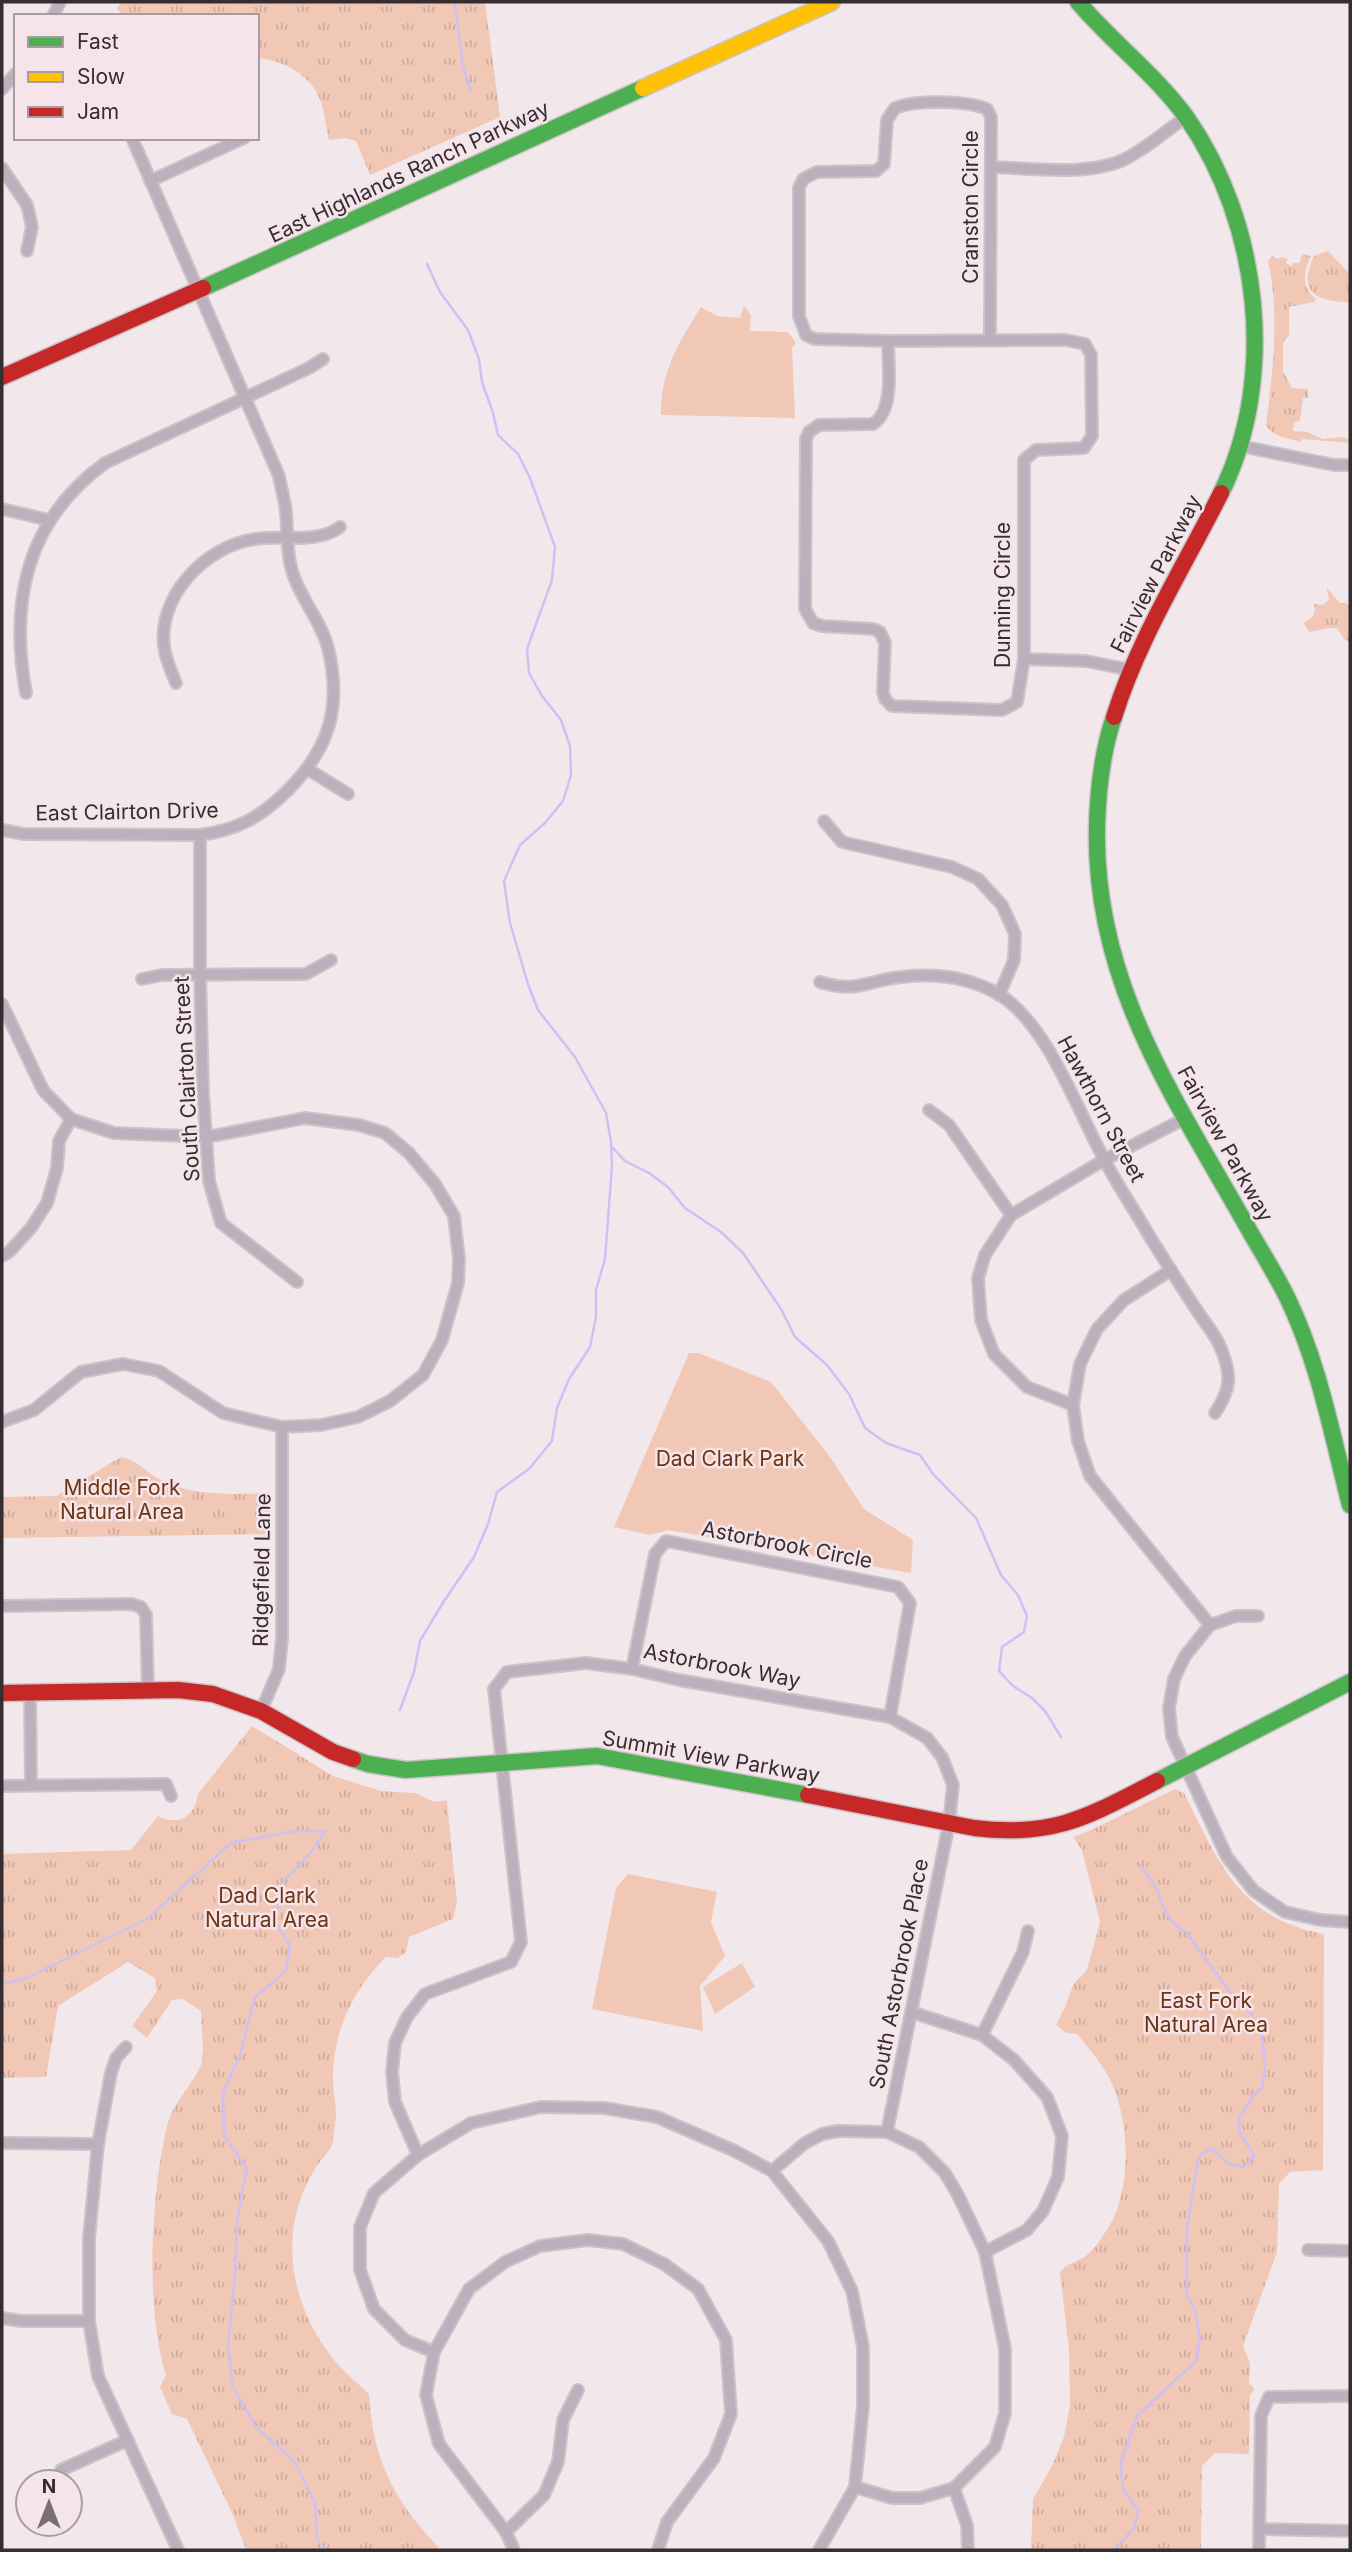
<svg xmlns="http://www.w3.org/2000/svg" width="1352" height="2552" viewBox="0 0 1352 2552" font-family="Inter,sans-serif">
  <style>
    .grass { fill: url(#grass-tufts) }
    .green { fill: #f1c8b6 }
    .lines { fill: none; stroke-linecap: round; stroke-linejoin: round }
    .stream { stroke: #cec0f4; stroke-width: 2.5 }
    .street-casing { stroke: #cbc4c7; stroke-width: 14 }
    .fast-casing { stroke: #cbc4c7; stroke-width: 19 }
    .slow-casing { stroke: #cbc4c7; stroke-width: 19 }
    .jam-casing { stroke: #cbc4c7; stroke-width: 19 }
    .street { stroke: #bbb0bb; stroke-width: 10 }
    .fast { stroke: #4caf50; stroke-width: 16 }
    .slow { stroke: #ffc107; stroke-width: 16 }
    .jam { stroke: #c62828; stroke-width: 16 }
    .labels { text-anchor: middle; stroke-width: 5; stroke-linejoin: round; paint-order: stroke }
    .street-label { font-size: 21px; fill: #352e31; stroke: #f6e4eb }
    .park-label { font-size: 21px; fill: #6e3511; stroke: #f6e4eb }
  </style>
  <defs>
    <pattern id="grass-tufts" width="24" height="20" patternUnits="userSpaceOnUse" patternTransform="scale(1.75)"><rect width="24" height="20" fill="#f1c8b6"/><path d="M3 7l-1-3M5 7V3M7 7l1-3M15 17l-1-3M17 17v-4M19 17l1-3" fill="none" stroke="#cfac9d"/></pattern>
  </defs>
  <rect width="100%" height="100%" fill="#f2e8ec"/>
  <g class="grass">
    <path d="M121,2H485L500,117L370,175L356,141L345,138L329,140C326,127 325,114 321,102C312,75 283,60 257,58V16H123L117,9Z"/>
    <path d="M1328,251L1350,274V302C1316,302 1297,292 1314,256Z"/>
    <path d="M1303,254L1311,256C1303,271 1301,288 1316,299L1314,302L1289,307V335L1283,343V371L1292,388L1308,389V398H1303L1300,420L1294,423L1293,431L1307,432L1323,439L1342,437L1350,440V443L1302,439L1301,442C1289,439 1272,437 1266,425C1273,370 1280,316 1268,261L1272,256L1278,259L1282,257L1288,259L1286,263L1291,266L1294,263H1299Z"/>
    <path d="M1327,588L1340,603H1346L1350,607V643L1344,639L1337,628H1329L1309,632L1303,622C1312,620 1317,613 1314,604L1323,605L1329,600Z"/>
    <path d="M121,1457C139,1460 147,1474 163,1481C197,1497 234,1494 270,1493L271,1534L2,1538V1497L56,1496Z"/>
    <path d="M252,1726L333,1776L381,1791L415,1793L434,1802L447,1800L457,1903L453,1919L409,1937L406,1952L398,1958L386,1957C352,1991 332,2033 333,2081C333,2096 338,2109 335,2124C334,2130 334,2139 332,2145C328,2153 321,2160 316,2167C311,2175 306,2186 302,2195C280,2252 297,2315 335,2361C345,2373 358,2383 369,2394C373,2462 395,2502 441,2550H246L233,2515L187,2419L172,2414L160,2387L166,2375C145,2309 151,2193 167,2126C173,2102 192,2086 201,2065C205,2054 201,2024 201,2011L183,1999L172,2000L147,2038L132,2026L157,1991L155,1978L128,1962L58,2006L46,2077L2,2078V1854L131,1850L158,1816C179,1827 195,1816 198,1794Z"/>
    <path d="M1175,1789L1184,1793C1218,1861 1239,1919 1324,1934L1323,2170L1290,2172L1279,2184L1277,2252L1243,2346L1250,2363L1249,2383L1255,2389L1250,2395L1249,2454L1215,2453L1202,2466L1201,2550H1031L1033,2499L1052,2466L1064,2437L1070,2404L1069,2350L1060,2272C1066,2263 1079,2262 1087,2255C1093,2250 1100,2241 1104,2234C1133,2196 1131,2119 1109,2078C1101,2062 1088,2048 1077,2034L1066,2033L1056,2025L1065,2007L1074,1983L1087,1970L1100,1922L1082,1850L1073,1837L1089,1831Z"/>
  </g>
  <g class="green">
    <path d="M744,306L751,315L750,331L788,332L796,343L792,348L795,418L661,415C660,373 679,342 701,307L717,316L740,318Z"/>
    <polygon points="689,1353 699,1353 771,1382 830,1457 864,1509 913,1540 911,1573 668,1530 650,1535 614,1527"/>
    <polygon points="628,1874 717,1892 711,1922 725,1956 700,1986 703,2031 592,2009 616,1888"/>
    <polygon points="742,1963 755,1987 715,2014 703,1987"/>
  </g>
  <g class="lines">
    <g class="stream">
      <polyline points="455,2 463,67 471,90"/>
      <polyline points="612,1147 625,1161 649,1173 668,1187 685,1208 721,1232 743,1253 781,1309 795,1337 827,1365 849,1394 865,1428 886,1443 920,1455 933,1474 976,1518 1001,1575 1018,1595 1027,1616 1024,1632 1002,1647 999,1671 1013,1686 1032,1698 1045,1711 1061,1737"/>
      <polyline points="400,1710 414,1672 420,1641 444,1601 474,1557 488,1524 497,1492 529,1469 552,1441 557,1408 569,1379 590,1347 596,1317 596,1290 605,1259 612,1166 611,1142 606,1113 575,1057 538,1010 528,984 510,923 504,881 520,845 545,823 563,801 571,775 570,746 561,720 542,696 529,673 527,649 552,580 555,547 530,478 518,454 498,435 493,413 482,382 479,359 468,330 440,292 427,264"/>
      <polyline points="2,1984 27,1978 147,1919 231,1843 295,1831 325,1831"/>
      <polyline points="325,2550 317,2539 315,2502 294,2461 256,2427 233,2387 228,2346 235,2277 237,2219 247,2168 224,2136 223,2093 240,2055 255,1997 286,1971 290,1945 275,1922 282,1883 313,1850 325,1831"/>
      <path d="M1114,2550L1133,2529L1139,2511L1123,2489L1121,2462L1137,2416L1196,2361L1200,2337L1195,2310L1187,2295V2228L1198,2160L1201,2154L1212,2149L1229,2164L1244,2167L1254,2156L1239,2131V2119L1253,2096L1262,2088L1265,2067L1262,2037L1251,2013L1229,1991L1186,1932C1166,1922 1164,1908 1157,1890C1153,1881 1145,1873 1140,1865"/>
    </g>
    <g class="street-casing">
      <g id="street">
        <polyline points="53,16 60,2"/>
        <polyline points="2,89 16,73"/>
        <path d="M991,167C1030,168 1092,177 1127,158C1148,147 1167,130 1186,117"/>
        <polyline points="2,168 27,205 32,227 27,251"/>
        <polyline points="150,181 244,138"/>
        <path d="M888,341C888,365 895,410 873,424L819,425L809,432L806,439L805,609L813,623L822,626L873,629L880,632L885,643L883,692L885,699L892,706L1002,710L1017,702L1024,659V460L1036,450L1084,448L1092,436L1091,355L1085,344L1066,340L888,341L815,339L806,335L799,316V188L803,179L817,172L876,171L884,164L887,120L895,108C917,100 965,100 987,109L991,117L990,340"/>
        <polyline points="1240,446 1334,465 1350,465"/>
        <polyline points="2,509 49,520"/>
        <polyline points="1024,659 1086,661 1131,670"/>
        <path d="M176,683C172,673 167,662 165,652C154,598 206,545 256,539C283,535 318,544 340,527"/>
        <path d="M26,693C9,600 27,520 105,463L309,368L323,359"/>
        <polyline points="309,770 348,794"/>
        <polyline points="824,821 842,842 952,867 978,879 1002,905 1015,934 1014,960 999,995"/>
        <path d="M2,830L24,834L200,835C238,830 261,817 288,790C330,748 342,706 328,648C321,620 300,599 292,571C286,552 288,532 286,513C285,500 281,488 279,476L132,138"/>
        <polyline points="200,835 200,974 203,1092 209,1181 221,1223 297,1282"/>
        <polyline points="142,979 162,975 306,974 331,960"/>
        <path d="M820,982C859,994 866,980 902,977C936,973 971,978 1000,995C1048,1025 1077,1110 1104,1159C1118,1186 1135,1211 1150,1237C1165,1261 1180,1285 1196,1309C1203,1320 1213,1332 1219,1344C1232,1373 1232,1388 1215,1413"/>
        <polyline points="2,1004 43,1090 71,1119 114,1133 207,1137 305,1118 359,1125 385,1133 409,1153 435,1184 454,1216 459,1259 458,1283 442,1340 423,1375 390,1401 358,1417 321,1425 282,1427 223,1413 159,1371 123,1364 81,1372 34,1410 2,1422"/>
        <polyline points="929,1110 949,1125 1011,1215"/>
        <polyline points="2,1256 9,1252 31,1228 47,1203 57,1168 59,1141 71,1119"/>
        <polyline points="1171,1270 1124,1300 1097,1329 1080,1364 1073,1405 1078,1441 1090,1476 1210,1625"/>
        <polyline points="1073,1405 1027,1387 994,1354 981,1320 978,1278 985,1255 1011,1215 1104,1160 1186,1118"/>
        <polyline points="2,1606 131,1604 141,1607 146,1615 148,1690"/>
        <polyline points="1258,1616 1236,1616 1210,1625 1185,1656 1174,1679 1169,1708 1172,1737 1227,1857 1254,1891 1285,1912 1320,1920 1350,1922"/>
        <polyline points="632,1669 655,1554 666,1541 898,1587 910,1603 890,1717"/>
        <polyline points="30,1692 31,1785"/>
        <polyline points="261,1711 279,1669 282,1637 282,1427"/>
        <polyline points="2,1786 166,1784 171,1796"/>
        <polyline points="911,2012 982,2035 1014,2060 1047,2097 1062,2136 1058,2177 1043,2211 1027,2230 985,2252"/>
        <polyline points="982,2035 1023,1952 1028,1931"/>
        <polyline points="126,2047 116,2058 111,2073 98,2144 89,2238 89,2321 98,2376 178,2550"/>
        <polyline points="2,2143 98,2144"/>
        <polyline points="418,2155 395,2102 392,2072 395,2043 407,2017 425,1994 511,1962 521,1942 494,1689 507,1672 586,1663 632,1669 679,1680 890,1717 927,1738 942,1757 953,1785 949,1823 887,2132"/>
        <polyline points="772,2171 805,2143 822,2134 838,2131 887,2132 919,2147 945,2173 958,2195 985,2252 1005,2349 1005,2413 995,2447 954,2488 920,2498 892,2498 855,2487"/>
        <polyline points="1308,2250 1350,2251"/>
        <polyline points="2,2318 21,2321 89,2321"/>
        <polyline points="434,2352 405,2340 374,2309 360,2270 360,2227 374,2193 418,2155 471,2123 541,2107 604,2108 657,2117 735,2151 772,2171 828,2241 852,2291 863,2347 863,2406 855,2487 819,2550"/>
        <polyline points="61,2470 128,2440"/>
        <polyline points="954,2488 967,2525 968,2550"/>
        <polyline points="1259,2529 1350,2531"/>
        <polyline points="506,2532 544,2495 558,2462 563,2420 578,2390"/>
        <polyline points="514,2550 506,2532 439,2444 426,2395 434,2352 469,2289 505,2262 540,2246 588,2240 623,2244 664,2264 698,2289 726,2340 731,2414 714,2458 667,2522 658,2550"/>
        <polyline points="1259,2550 1261,2416 1269,2397 1350,2396"/>
      </g>
    </g>
    <g class="fast-casing">
      <g id="fast">
        <path d="M1078,2C1112,42 1156,75 1187,118C1260,223 1278,378 1221,493"/>
        <polyline points="203,288 643,88"/>
        <path d="M1114,717C1102,752 1098,790 1097,826C1093,986 1179,1104 1253,1237C1265,1257 1277,1277 1287,1297C1319,1363 1332,1435 1350,1505"/>
        <polyline points="353,1759 368,1764 406,1770 597,1756 808,1795"/>
        <polyline points="1157,1781 1350,1682"/>
      </g>
    </g>
    <g class="slow-casing">
      <polyline id="slow" points="643,88 832,2"/>
    </g>
    <g class="jam-casing">
      <g id="jam">
        <polyline points="2,377 203,288"/>
        <path d="M1114,717C1139,637 1184,567 1221,493"/>
        <polyline points="2,1693 178,1690 213,1694 261,1711 333,1752 353,1759"/>
        <path d="M808,1795L974,1828C1054,1838 1089,1816 1157,1781"/>
      </g>
    </g>
    <use href="#street" class="street"/>
    <use href="#fast" class="fast"/>
    <use href="#slow" class="slow"/>
    <use href="#jam" class="jam"/>
  </g>
  <g class="labels">
    <g class="street-label">
      <text transform="translate(409 172) rotate(-25)" y="7">East Highlands Ranch Parkway</text>
      <text transform="translate(971 207) rotate(-90)" y="7">Cranston Circle</text>
      <text transform="translate(1156 574) rotate(-63)" y="7">Fairview Parkway</text>
      <text transform="translate(1003 595) rotate(-90)" y="7">Dunning Circle</text>
      <text transform="translate(127 812) rotate(-1)" y="7">East Clairton Drive</text>
      <text transform="translate(187 1079) rotate(-93)" y="7">South Clairton Street</text>
      <text transform="translate(1101 1109) rotate(62)" y="7">Hawthorn Street</text>
      <text transform="translate(1225 1144) rotate(61)" y="7">Fairview Parkway</text>
      <text transform="translate(787 1545) rotate(11)" y="7">Astorbrook Circle</text>
      <text transform="translate(262 1570) rotate(-89)" y="7">Ridgefield Lane</text>
      <text transform="translate(722 1666) rotate(11)" y="7">Astorbrook Way</text>
      <text transform="translate(711 1757) rotate(10)" y="7">Summit View Parkway</text>
      <text transform="translate(899 1974) rotate(-79)" y="7">South Astorbrook Place</text>
    </g>
    <g class="park-label">
      <text x="730" y="1466">Dad Clark Park</text>
      <text x="122" y="1495">Middle Fork<tspan x="122" dy="24">Natural Area</tspan></text>
      <text x="267" y="1903">Dad Clark<tspan x="267" dy="24">Natural Area</tspan></text>
      <text x="1206" y="2008">East Fork<tspan x="1206" dy="24">Natural Area</tspan></text>
    </g>
  </g>
  <rect width="1352" height="2552" fill="none" stroke="#352e31" stroke-width="7"/>
  <rect x="14" y="14" width="245" height="126" fill="#f6e4eb" stroke="#a99ba1" stroke-width="2"/>
  <rect x="28" y="37" width="35" height="10" fill="#4caf50" stroke="#a99ba1" stroke-width="2"/>
  <text x="77" y="49" font-size="21" fill="#352e31">Fast</text>
  <rect x="28" y="72" width="35" height="10" fill="#ffc107" stroke="#a99ba1" stroke-width="2"/>
  <text x="77" y="84" font-size="21" fill="#352e31">Slow</text>
  <rect x="28" y="107" width="35" height="10" fill="#c62828" stroke="#a99ba1" stroke-width="2"/>
  <text x="77" y="119" font-size="21" fill="#352e31">Jam</text>
  <g transform="translate(49 2503)"><circle r="33" fill="#f6e4eb" stroke="#a99ba1" stroke-width="2"/>
  <path d="M0-5L12 26L0 18L-12 26Z" fill="#776f72"/>
  <text y="-10" font-size="19" font-weight="bold" text-anchor="middle" fill="#352e31">N</text>
  </g>
</svg>
